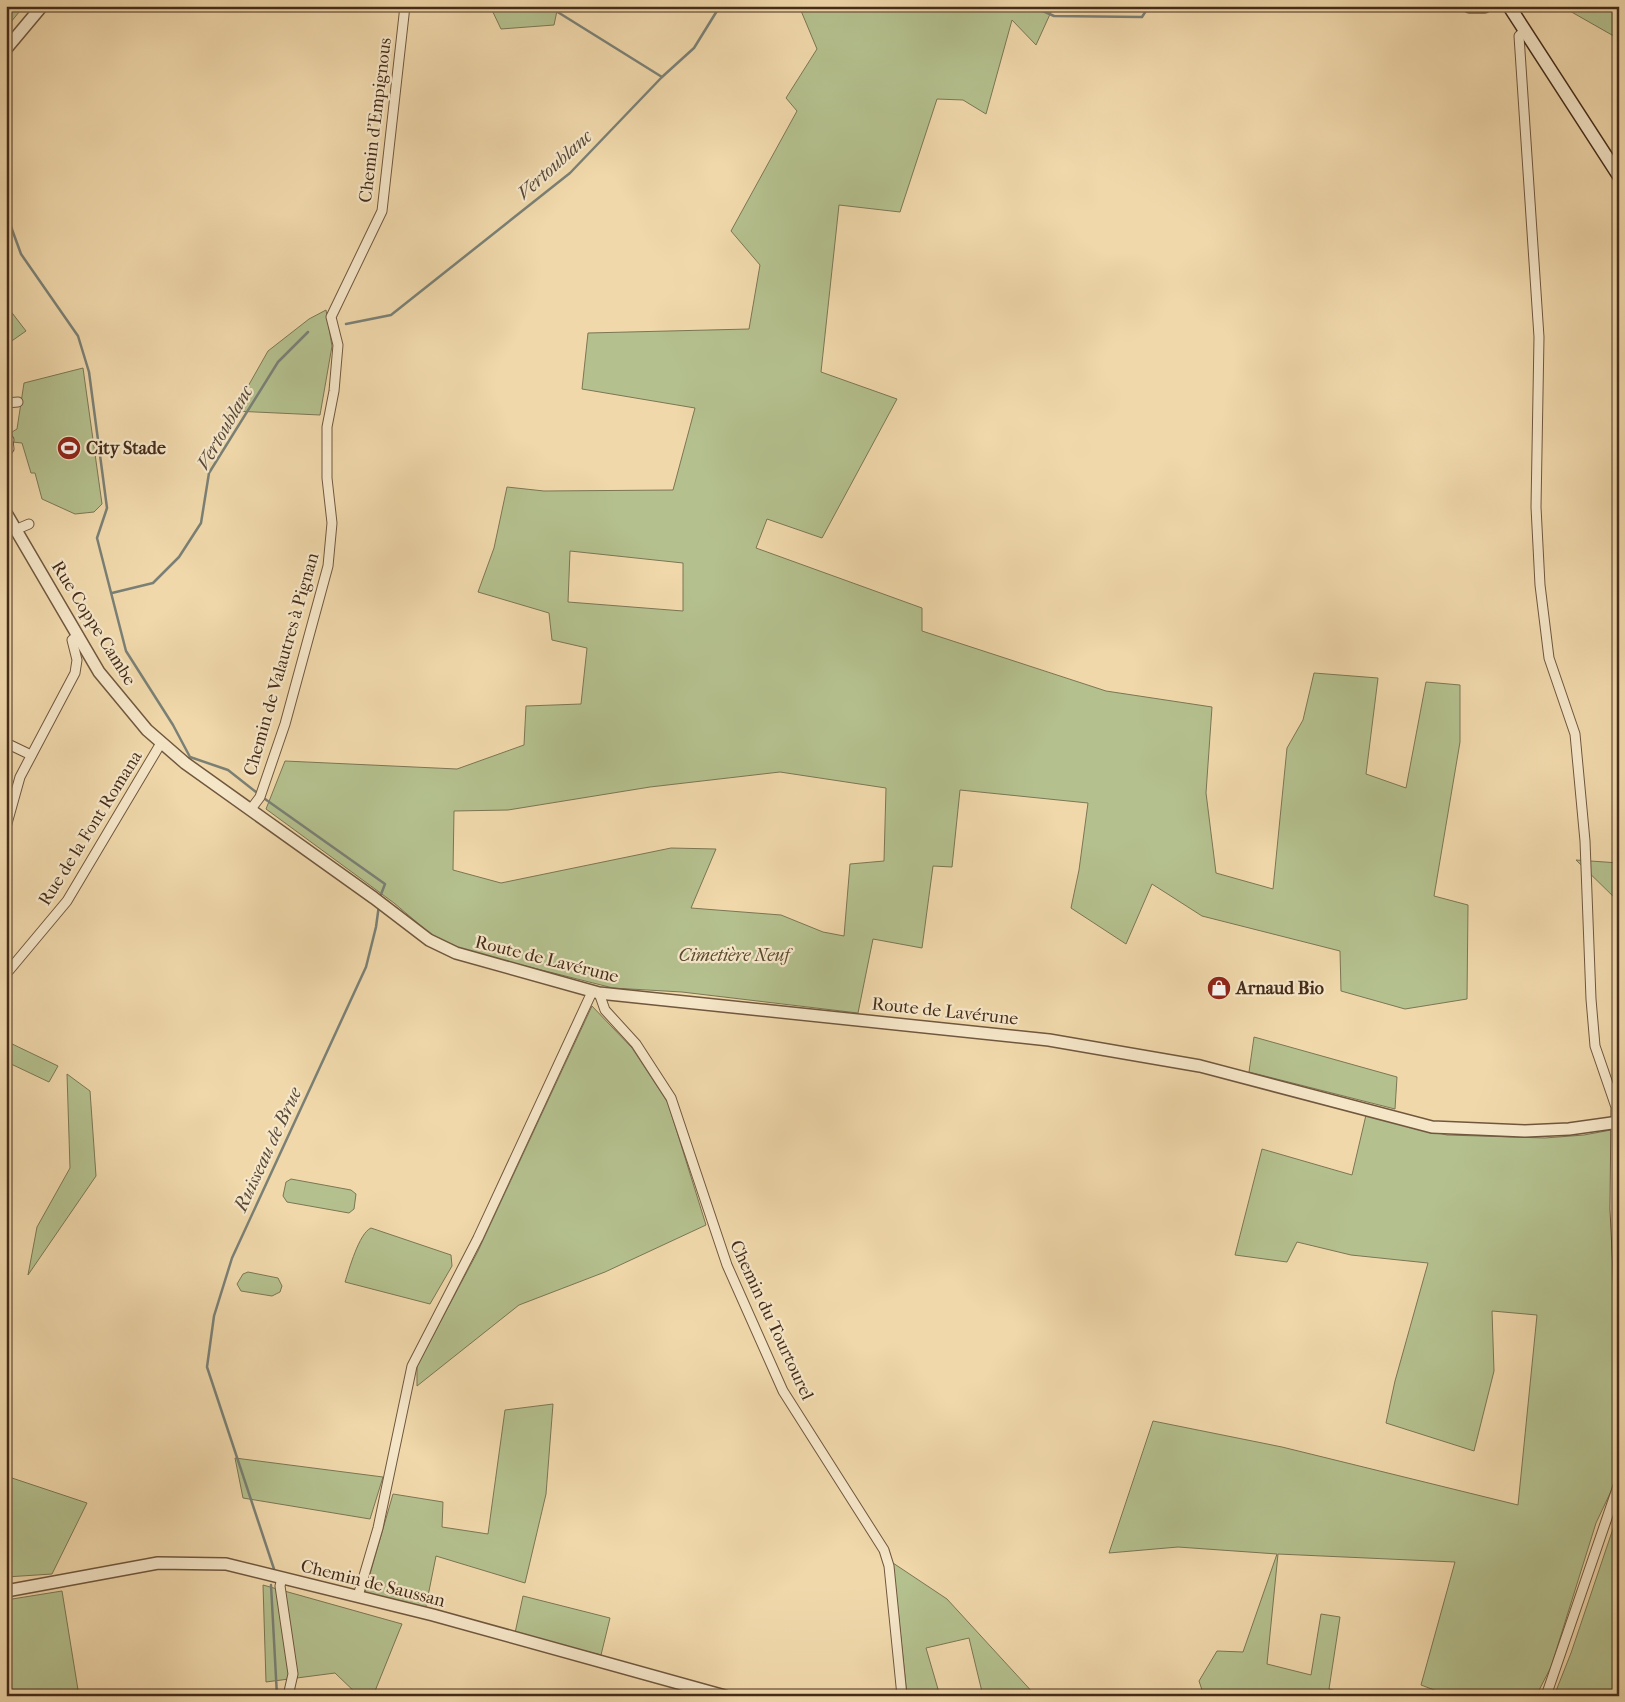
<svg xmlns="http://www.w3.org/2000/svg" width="1625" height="1702" viewBox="0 0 1625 1702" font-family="'IM FELL French Canon',serif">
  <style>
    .green { fill: #b4c08e; stroke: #7c7654; fill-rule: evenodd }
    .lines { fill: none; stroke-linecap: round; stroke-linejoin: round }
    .stream { stroke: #7a8076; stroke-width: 2.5 }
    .pedestrian-casing { stroke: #70573e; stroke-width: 9 }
    .minor-casing { stroke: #70573e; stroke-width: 11 }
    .tertiary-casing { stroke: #70573e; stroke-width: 14 }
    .secondary-casing { stroke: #452c1a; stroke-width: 15 }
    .pedestrian { stroke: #f5e6c8; stroke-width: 7 }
    .minor { stroke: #f5e6c8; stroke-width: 9 }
    .tertiary { stroke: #f5e6c8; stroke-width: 11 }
    .secondary { stroke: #f5e6c8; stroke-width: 12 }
    .labels { text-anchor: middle; stroke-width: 4.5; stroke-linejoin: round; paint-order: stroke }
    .street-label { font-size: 18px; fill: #452c1a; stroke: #f5e6c8 }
    .poi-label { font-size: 18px; font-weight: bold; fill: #452c1a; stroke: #f5e6c8; text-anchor: start }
    .park-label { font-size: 18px; font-style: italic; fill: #5b4a31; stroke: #f5e6c8 }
    .water-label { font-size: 19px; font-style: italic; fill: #574839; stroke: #f5e6c8 }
  </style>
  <rect width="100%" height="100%" fill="#f0d8ab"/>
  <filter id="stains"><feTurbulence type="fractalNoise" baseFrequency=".004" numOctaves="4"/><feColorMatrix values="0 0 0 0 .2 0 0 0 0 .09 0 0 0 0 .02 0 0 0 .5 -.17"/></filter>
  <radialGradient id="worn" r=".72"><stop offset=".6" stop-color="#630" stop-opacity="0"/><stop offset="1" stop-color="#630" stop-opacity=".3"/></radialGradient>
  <g class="green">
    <polygon points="6,6 24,6 6,28"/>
    <polygon points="490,6 558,6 554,25 501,29"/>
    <path d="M799,6H1039L1051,12L1036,45L1012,20L986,114L963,100L937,99L900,212L839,205L821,372L897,399L822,538L767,519L756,548L922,608V631L1106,691L1212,707L1206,793L1216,873L1273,889L1287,748L1303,720L1314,673L1378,678L1366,774L1406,788L1426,682L1460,685V742L1434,896L1468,905L1467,999L1405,1009L1341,991L1340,951L1202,916L1152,884L1126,944L1071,908L1079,870L1088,803L960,790L952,867L933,866L922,948L873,939L858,1013L682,992L613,988L454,948L433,936L394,903L266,809L285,761L457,769L524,745L526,706L581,704L587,648L552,640L549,613L478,592L494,548L507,487L544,491L673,490L695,408L582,389L588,333L749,329L760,265L731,231L797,111L786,98L817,49ZM570,551L683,563V611L568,602ZM780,772L886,788L884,861L850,864L844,936L823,932L781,915L691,908L716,849L671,848L501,883L453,870L454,811L508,810L650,787Z"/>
    <polygon points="1561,6 1619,6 1619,39"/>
    <polygon points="6,305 26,331 6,345"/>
    <polygon points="326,310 332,346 320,415 234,411 268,351 309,319"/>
    <polygon points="83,368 102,504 94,512 75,514 42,499 35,473 31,473 22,443 12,442 12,432 17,429 24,383"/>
    <polygon points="1576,860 1619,863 1619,902"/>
    <polygon points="592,1006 632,1048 668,1103 706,1225 605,1272 519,1305 417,1386 417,1366 478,1251"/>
    <polygon points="1254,1037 1397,1077 1395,1109 1249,1072"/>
    <polygon points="8,1042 58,1066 49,1082 11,1064 6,1083 6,1047"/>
    <polygon points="67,1074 90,1091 96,1176 28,1275 37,1227 70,1168"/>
    <polygon points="1366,1115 1447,1135 1545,1138 1584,1135 1611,1130 1611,1215 1619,1447 1613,1487 1596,1523 1551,1667 1536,1696 1450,1696 1421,1685 1455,1562 1278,1554 1267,1664 1311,1675 1321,1614 1340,1617 1329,1689 1355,1696 1204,1696 1199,1681 1217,1651 1243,1652 1277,1554 1178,1547 1109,1553 1153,1421 1282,1447 1518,1505 1537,1315 1492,1311 1494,1371 1474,1451 1386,1423 1395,1381 1428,1263 1351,1255 1297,1242 1287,1262 1235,1255 1262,1149 1352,1175"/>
    <polygon points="291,1179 351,1190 356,1194 354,1209 349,1213 287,1202 283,1196 286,1182"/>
    <path d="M371,1228L451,1255L452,1266L430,1304L345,1282C349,1270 359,1233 371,1228Z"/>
    <polygon points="248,1272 278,1278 282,1286 280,1292 272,1296 241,1291 237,1284 243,1274"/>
    <polygon points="553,1404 546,1494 525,1583 436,1556 425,1611 364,1595 393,1494 443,1502 442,1527 488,1534 505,1410"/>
    <polygon points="235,1458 383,1477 370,1519 243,1498"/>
    <polygon points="6,1476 87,1503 52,1574 6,1577"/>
    <polygon points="1619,1511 1619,1696 1554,1696 1571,1653"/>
    <polygon points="893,1563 947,1599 1036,1696 983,1696 969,1638 926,1648 940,1696 907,1696"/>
    <polygon points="263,1585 402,1624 373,1696 359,1696 335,1673 266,1682"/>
    <polygon points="62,1591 79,1696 6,1696 6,1600"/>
    <polygon points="523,1596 610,1618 601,1655 515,1633"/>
  </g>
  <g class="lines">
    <g class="stream">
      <polyline points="554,6 556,11 662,77"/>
      <polyline points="1032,6 1054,16 1142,17 1149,6"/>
      <polyline points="6,213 21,254 78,336 89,372 107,508 97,538 126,651 173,725 190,757 228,770 256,792"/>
      <polyline points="346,324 391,315 570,173 662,77 694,48 720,6"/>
      <polyline points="112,593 153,583 179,557 201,523 209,473 278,362 308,332"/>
      <polyline points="265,799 385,884 380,897"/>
      <polyline points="274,1569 207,1367 214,1316 232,1258 366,967 376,927 379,905"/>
      <polyline points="271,1585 277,1696"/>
    </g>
    <g class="pedestrian-casing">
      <polyline id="pedestrian" points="6,454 10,449 9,440"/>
    </g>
    <g class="minor-casing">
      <g id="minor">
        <polyline points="1524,31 1519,36 1539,337 1536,507 1540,585 1549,658 1575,734 1585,841 1591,999 1595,1046 1616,1107 1615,1209 1619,1294"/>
        <polyline points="6,403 18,402"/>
        <polyline points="6,437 9,440"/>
        <polyline points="15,530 29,524"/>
        <polyline points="6,743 31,755"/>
        <polyline points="251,809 260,797 285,724 328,566 332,523 327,478 327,427 334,391 338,345 331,317 382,211 405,6"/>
        <polyline points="6,827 20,777 75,673 77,660 72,640 78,635"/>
        <polyline points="6,974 67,901 161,743"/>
        <polyline points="599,993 605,1010 636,1044 671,1098 727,1265 783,1391 884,1550 889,1566 902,1696"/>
        <polyline points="282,1578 280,1586 293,1674 288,1696"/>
        <polyline points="358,1596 378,1528 412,1366 478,1238 592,992"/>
        <polyline points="1546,1696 1619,1483"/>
      </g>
    </g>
    <g class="tertiary-casing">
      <g id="tertiary">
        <polyline points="6,49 42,6"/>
        <polyline points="6,513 99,672 147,730 185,763 374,898 429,940 456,953 599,993 1049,1040 1200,1066 1432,1127 1525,1131 1569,1129 1619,1122"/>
        <polyline points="6,1591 158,1563 226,1564 433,1615 725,1696"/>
      </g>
    </g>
    <g class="secondary-casing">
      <g id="secondary">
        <polyline points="1469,6 1485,6"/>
        <polyline points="1509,6 1619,176"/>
      </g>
    </g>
    <use href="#pedestrian" class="pedestrian"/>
    <use href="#minor" class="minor"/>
    <use href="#tertiary" class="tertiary"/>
    <use href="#secondary" class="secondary"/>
  </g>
  <defs>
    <g id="stadium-disc" transform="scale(1.25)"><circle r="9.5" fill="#8f2418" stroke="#f5e6c8"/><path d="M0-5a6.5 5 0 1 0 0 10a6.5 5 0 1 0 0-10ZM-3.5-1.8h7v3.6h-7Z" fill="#fff"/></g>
    <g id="shop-disc" transform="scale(1.25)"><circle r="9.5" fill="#8f2418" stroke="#f5e6c8"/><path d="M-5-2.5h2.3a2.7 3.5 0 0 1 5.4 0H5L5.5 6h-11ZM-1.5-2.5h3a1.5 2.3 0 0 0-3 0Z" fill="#fff"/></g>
  </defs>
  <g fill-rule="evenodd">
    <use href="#stadium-disc" x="69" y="448"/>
    <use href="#shop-disc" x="1219" y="988"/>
  </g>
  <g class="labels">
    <g class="street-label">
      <text transform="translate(375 120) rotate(-83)" y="6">Chemin d'Empignous</text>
      <text transform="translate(94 623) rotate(58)" y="6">Rue Coppe Cambe</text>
      <text transform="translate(281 664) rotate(-74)" y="6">Chemin de Valautres à Pignan</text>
      <text transform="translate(90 828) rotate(-58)" y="6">Rue de la Font Romana</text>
      <text transform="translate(547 959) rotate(14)" y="6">Route de Lavérune</text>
      <text transform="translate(945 1011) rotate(6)" y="6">Route de Lavérune</text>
      <text transform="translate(772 1320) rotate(65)" y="6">Chemin du Tourtourel</text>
      <text transform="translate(373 1583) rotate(14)" y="6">Chemin de Saussan</text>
    </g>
    <g class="poi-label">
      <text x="86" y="454">City Stade</text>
      <text x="1236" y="994">Arnaud Bio</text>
    </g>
    <g class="park-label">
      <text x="734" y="961">Cimetière Neuf</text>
    </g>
    <g class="water-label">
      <text transform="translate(554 164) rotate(-42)" y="7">Vertoublanc</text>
      <text transform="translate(224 427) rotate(-60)" y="7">Vertoublanc</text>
      <text transform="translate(267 1149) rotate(-65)" y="7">Ruisseau de Brue</text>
    </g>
  </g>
  <rect width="1625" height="1702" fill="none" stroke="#f0d8ab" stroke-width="25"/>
  <rect x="8" y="8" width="1610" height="1687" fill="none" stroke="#452c1a" stroke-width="2.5"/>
  <rect x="12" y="12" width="1600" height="1677" fill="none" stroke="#452c1a"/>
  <rect width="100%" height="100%" filter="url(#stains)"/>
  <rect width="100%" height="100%" fill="url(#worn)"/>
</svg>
